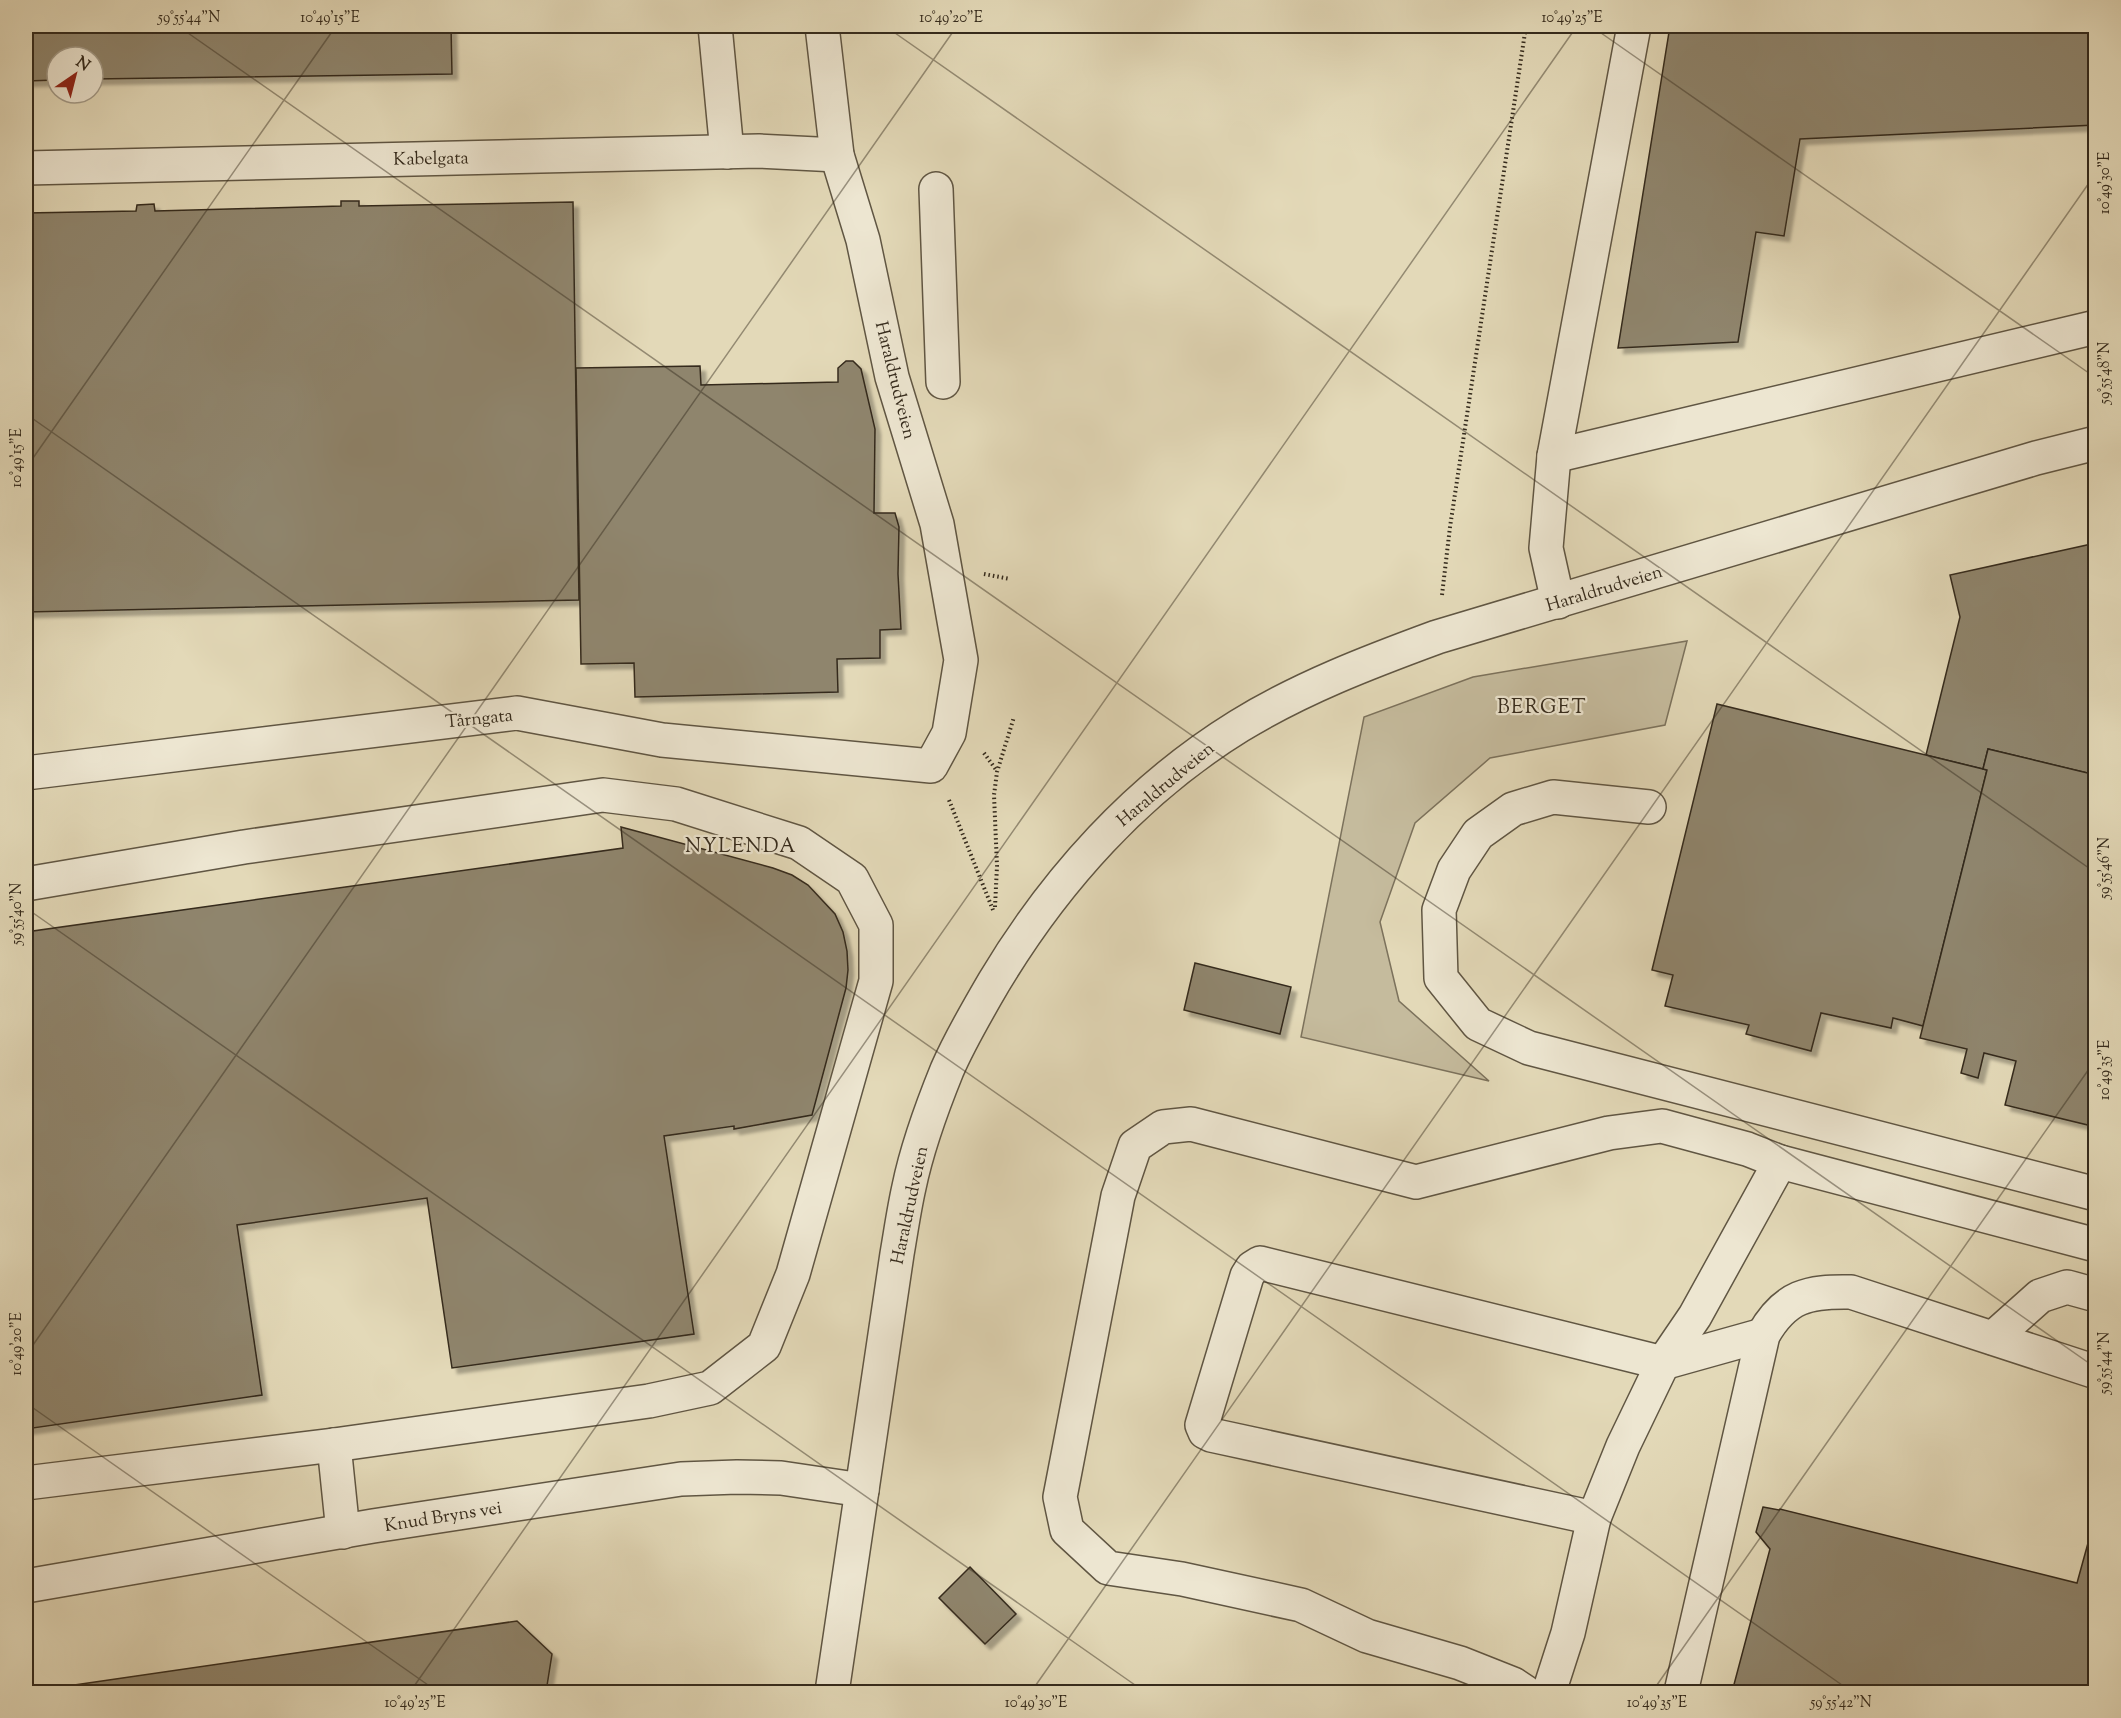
<svg xmlns="http://www.w3.org/2000/svg" width="2121" height="1718" viewBox="0 0 2121 1718" font-family="'Sorts Mill Goudy',serif">
  <style>
    .green { fill: #c5bb9d; stroke: #7c725c; stroke-width: 1.5 }
    .building { fill: #8f856d; stroke: #342a1c; stroke-width: 1.5; filter: url(#shadow) }
    .lines { fill: none; stroke-linecap: round; stroke-linejoin: round }
    .minor-casing { stroke: #605643; stroke-width: 36 }
    .path { stroke: #342a1c; stroke-width: 4; stroke-dasharray: 1.5 3; stroke-linecap: butt }
    .minor { stroke: #ede6d1; stroke-width: 33 }
    .ticks { fill: none; stroke: #342a1c; stroke-width: 1.5; stroke-opacity: 0.45 }
    .labels { text-anchor: middle; stroke-width: 4.5; stroke-linejoin: round; paint-order: stroke }
    .street-label { font-size: 18px; fill: #342a1c; stroke: #ede6d1 }
    .neighbourhood-label { font-size: 20px; letter-spacing: 1.5px; fill: #342a1c; stroke: #ede6d1 }
    .neatline { fill: none; stroke: #342a1c; stroke-width: 2 }
    .ticks-label { font-size: 15px; text-anchor: middle; fill: #342a1c }
  </style>
  <defs>
    <filter id="shadow"><feDropShadow dx="5.5" dy="5.5" stdDeviation="1.5" flood-color="#0004"/></filter>
  </defs>
  <rect width="100%" height="100%" fill="#e3d9b8"/>
  <filter id="stains"><feTurbulence type="fractalNoise" baseFrequency=".00333" numOctaves="4"/><feColorMatrix values="0 0 0 0 .2 0 0 0 0 .09 0 0 0 0 .02 0 0 0 .5 -.17"/></filter>
  <radialGradient id="worn" r=".72"><stop offset=".6" stop-color="#630" stop-opacity="0"/><stop offset="1" stop-color="#630" stop-opacity=".3"/></radialGradient>
  <polygon class="green" points="1687,641 1665,725 1490,758 1415,823 1380,922 1399,1001 1489,1081 1301,1037 1364,717 1473,677"/>
  <g class="building">
    <polygon points="26,26 451,26 452,74 93,79 93,57 57,57 57,80 26,81"/>
    <polygon points="1670,26 2096,26 2096,125 1800,139 1784,236 1756,232 1738,342 1618,348"/>
    <polygon points="341,201 359,201 359,206 573,202 579,600 26,612 26,213 136,211 137,205 154,204 155,211 341,206"/>
    <polygon points="846,361 853,361 861,369 875,429 874,513 895,513 899,527 898,574 901,629 880,630 880,658 837,659 838,692 635,697 634,663 581,664 576,368 700,366 701,385 838,382 838,368"/>
    <polygon points="2096,543 2096,775 1988,749 1983,769 1926,755 1960,617 1950,575"/>
    <polygon points="1717,704 1987,770 1923,1026 1893,1018 1891,1028 1821,1013 1811,1051 1746,1034 1749,1025 1665,1006 1673,975 1652,970"/>
    <polygon points="1988,749 2096,775 2096,1127 2005,1105 2016,1061 1984,1053 1978,1078 1961,1073 1967,1049 1920,1038 1987,770 1983,769"/>
    <polygon points="621,827 773,868 792,875 808,885 835,914 843,932 847,951 848,970 846,988 812,1115 734,1129 734,1126 664,1136 694,1334 452,1368 427,1198 237,1225 262,1395 26,1429 26,932 623,848"/>
    <polygon points="1195,963 1291,987 1280,1034 1184,1010"/>
    <polygon points="1763,1507 1779,1510 1780,1509 2077,1583 2096,1514 2096,1692 1732,1692 1770,1549 1756,1532"/>
    <polygon points="970,1567 1016,1614 985,1644 939,1598"/>
    <polygon points="517,1621 552,1654 546,1692 26,1692"/>
  </g>
  <g class="lines">
    <g class="minor-casing">
      <g id="minor">
        <polyline points="715,26 727,152"/>
        <polyline points="26,168 759,151 837,155"/>
        <polyline points="936,189 943,382"/>
        <polyline points="1554,456 2096,327"/>
        <polyline points="1558,602 1546,548 1554,456 1634,26"/>
        <polyline points="26,773 517,713 662,740 931,766 949,733 961,660 937,524 892,377 863,240 837,155 822,26"/>
        <polyline points="1649,807 1553,797 1513,809 1478,834 1454,870 1439,910 1441,978 1478,1024 1529,1048 2096,1194"/>
        <polyline points="26,884 244,847 603,795 676,804 799,843 852,879 876,925 876,981 793,1274 764,1346 710,1388 649,1401 334,1445 26,1483"/>
        <polyline points="1993,1338 2040,1296 2067,1287 2096,1295"/>
        <polyline points="334,1445 343,1532"/>
        <polyline points="1594,1518 1211,1435 1205,1432 1202,1425 1247,1276 1252,1268 1260,1263 1663,1363 1763,1335"/>
        <polyline points="26,1586 373,1526 681,1479 737,1477 781,1478 862,1490"/>
        <path d="M832,1692L897,1254C901,1231 904,1209 909,1187C917,1148 932,1107 947,1070C960,1040 977,1011 994,982C1055,880 1137,789 1239,726C1301,688 1369,662 1437,637L2036,458L2096,443"/>
        <polyline points="1525,1692 1513,1684 1460,1663 1367,1636 1301,1605 1182,1579 1108,1568 1067,1530 1060,1497 1118,1196 1135,1146 1163,1127 1191,1124 1416,1182 1609,1133 1662,1126 1747,1149 1780,1162 2096,1245"/>
        <polyline points="1549,1692 1568,1633 1594,1518 1623,1446 1663,1363 1695,1316 1780,1162"/>
        <path d="M1681,1692L1763,1335C1785,1296 1808,1291 1851,1292L2096,1372"/>
      </g>
    </g>
    <g class="path">
      <polyline points="984,574 1010,579"/>
      <polyline points="1442,595 1450,527 1526,26"/>
      <polyline points="984,753 997,771"/>
      <polyline points="949,800 993,910"/>
      <polyline points="995,907 997,866 994,795 997,772 1014,717"/>
    </g>
    <use href="#minor" class="minor"/>
  </g>
  <path class="ticks" d="M178,26L2096,1368M885,26L2096,873M1591,26L2096,378M26,414L1852,1692M26,468L336,26M26,908L1145,1692M26,1355L957,26M26,1403L438,1692M410,1692L1577,26M1031,1692L2096,173M1652,1692L2096,1059"/>
  <g class="labels">
    <g class="street-label">
      <text transform="translate(431 158) rotate(-1)" y="6">Kabelgata</text>
      <text transform="translate(896 380) rotate(76)" y="6">Haraldrudveien</text>
      <text transform="translate(1604 588) rotate(-17)" y="6">Haraldrudveien</text>
      <text transform="translate(479 718) rotate(-6)" y="6">Tårngata</text>
      <text transform="translate(1165 784) rotate(-40)" y="6">Haraldrudveien</text>
      <text transform="translate(909 1205) rotate(-78)" y="6">Haraldrudveien</text>
      <text transform="translate(443 1516) rotate(-9)" y="6">Knud Bryns vei</text>
    </g>
    <g class="neighbourhood-label">
      <text x="1542" y="713">BERGET</text>
      <text x="741" y="852">NYLENDA</text>
    </g>
  </g>
  <rect width="2121" height="1718" fill="none" stroke="#e3d9b8" stroke-width="66"/>
  <g transform="translate(75 75) rotate(35)"><circle r="28" fill="#ede6d1" stroke="#a39b89" stroke-width="1.5"/>
  <path d="M0-4.5L10 22L0 15L-10 22Z" fill="#8f2418"/>
  <text y="-9" font-size="16" font-weight="bold" text-anchor="middle" fill="#342a1c">N</text>
  </g>
  <rect x="33" y="33" width="2055" height="1652" class="neatline"/>
  <g class="ticks-label">
    <text x="189" y="22">59°55'44"N</text>
    <text x="330" y="22">10°49'15"E</text>
    <text x="951" y="22">10°49'20"E</text>
    <text x="1572" y="22">10°49'25"E</text>
    <text transform="translate(2104 183) rotate(-90)" y="5">10°49'30"E</text>
    <text transform="translate(2104 373) rotate(-90)" y="5">59°55'48"N</text>
    <text transform="translate(16 458) rotate(-90)" y="5">10°49'15"E</text>
    <text transform="translate(2104 868) rotate(-90)" y="5">59°55'46"N</text>
    <text transform="translate(16 914) rotate(-90)" y="5">59°55'40"N</text>
    <text transform="translate(2104 1070) rotate(-90)" y="5">10°49'35"E</text>
    <text transform="translate(16 1344) rotate(-90)" y="5">10°49'20"E</text>
    <text transform="translate(2104 1363) rotate(-90)" y="5">59°55'44"N</text>
    <text x="415" y="1707">10°49'25"E</text>
    <text x="1036" y="1707">10°49'30"E</text>
    <text x="1657" y="1707">10°49'35"E</text>
    <text x="1841" y="1707">59°55'42"N</text>
  </g>
  <rect width="100%" height="100%" filter="url(#stains)"/>
  <rect width="100%" height="100%" fill="url(#worn)"/>
</svg>
